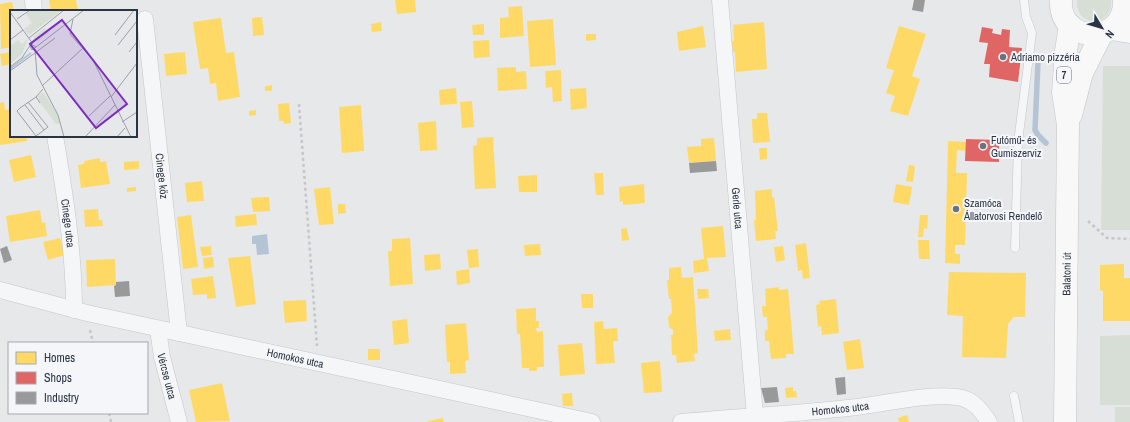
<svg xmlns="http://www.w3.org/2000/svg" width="1130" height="422" viewBox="0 0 1130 422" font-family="'Archivo Narrow',sans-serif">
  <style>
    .green { fill: #d6ded6 }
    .water { fill: #b4c4d5 }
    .homes { fill: #ffd966 }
    .shops { fill: #e06666 }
    .industry { fill: #999 }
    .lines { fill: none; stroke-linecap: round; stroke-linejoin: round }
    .stream { stroke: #b4c4d5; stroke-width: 5.5 }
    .lane-casing { stroke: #c4c6c8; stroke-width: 9 }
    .street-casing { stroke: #c4c6c8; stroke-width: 17 }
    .secondary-casing { stroke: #c4c6c8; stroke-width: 23 }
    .primary-casing { stroke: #c2c5c8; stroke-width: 23 }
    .path { stroke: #c5c6ca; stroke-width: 2.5; stroke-dasharray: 3 3; stroke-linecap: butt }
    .lane { stroke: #f5f6f7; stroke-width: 8 }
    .street { stroke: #f5f6f7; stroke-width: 16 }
    .secondary { stroke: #f8f8f8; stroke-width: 22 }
    .primary { stroke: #f8f8f8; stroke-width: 22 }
    .poi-dot { fill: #6c737f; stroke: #f4f6f9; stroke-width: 1.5 }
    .labels { text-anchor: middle; stroke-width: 4; stroke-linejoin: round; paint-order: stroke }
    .shield { fill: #f4f6f9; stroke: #676e7b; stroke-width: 1 }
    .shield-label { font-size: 10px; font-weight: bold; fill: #2b3445 }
    .poi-label { font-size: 11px; fill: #2b3445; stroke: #f4f6f9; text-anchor: start }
    .street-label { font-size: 11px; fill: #2b3445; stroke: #f4f6f9 }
    .inset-river { fill: none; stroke: #b4c4d5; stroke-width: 2 }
    .inset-road { fill: none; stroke: #9ba0a8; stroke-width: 1 }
    .view { fill: #7b2cbf; fill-opacity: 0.15; stroke: #7b2cbf; stroke-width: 2 }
    .inset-edge { fill: none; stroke: #2b3445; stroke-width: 2 }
  </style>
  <rect width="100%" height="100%" fill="#e6e8ea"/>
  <g class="green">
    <path d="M1077,0H1111C1113,29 1074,27 1077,0Z"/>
    <polygon points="1103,66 1130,66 1130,230 1101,230"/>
    <polygon points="1130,335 1130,405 1100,405 1100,336"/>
    <rect x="1115" y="407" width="15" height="15"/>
  </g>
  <polygon class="water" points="267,234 269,254 257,255 256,244 252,244 252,236"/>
  <g class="homes">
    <polygon points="49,0 76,0 78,11 51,11"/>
    <polygon points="395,0 415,0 416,12 397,14"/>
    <polygon points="12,2 14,11 11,11 11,47 1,49 0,4"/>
    <polygon points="522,6 524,36 500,38 500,18 509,17 508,7"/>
    <polygon points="262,17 264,35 253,36 252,18"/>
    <polygon points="221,18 226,53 234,52 240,97 218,101 216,83 210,84 208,68 200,69 193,22"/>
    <polygon points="553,19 556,65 530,67 527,21"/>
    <polygon points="381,22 382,31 372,32 371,24"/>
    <polygon points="764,22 767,69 736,72 735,52 733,52 732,41 734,41 733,25"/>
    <polygon points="484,24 484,35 473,35 472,25"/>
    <polygon points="703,26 706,47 679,51 677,32"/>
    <polygon points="899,26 926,34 912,76 920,79 908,116 890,111 895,96 886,93 894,70 886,68"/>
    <polygon points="586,34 596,34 596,40 586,41"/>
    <polygon points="489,40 490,57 474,58 473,41"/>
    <polygon points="11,52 11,64 2,66 0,54"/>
    <polygon points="185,52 187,74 166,76 164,54"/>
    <polygon points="516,67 516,72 526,71 527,89 498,91 497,68"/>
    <polygon points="561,70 562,101 553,102 552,87 546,88 545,71"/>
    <polygon points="272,85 272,91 265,91 265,86"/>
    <polygon points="456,88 457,104 440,105 439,90"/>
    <polygon points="586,88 587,108 571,110 570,89"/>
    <polygon points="472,101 474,127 462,128 460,102"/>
    <polygon points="4,102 5,110 11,109 11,136 27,136 27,141 0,145 0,103"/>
    <polygon points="289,103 291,123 284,124 283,121 279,121 278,104"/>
    <polygon points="361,105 364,151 342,153 339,107"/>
    <polygon points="256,110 256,115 249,116 249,111"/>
    <polygon points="757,113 767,113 770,142 753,143 752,119 757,119"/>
    <polygon points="436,121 437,150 420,151 418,123"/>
    <polygon points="493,137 496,188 475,189 473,146 477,145 477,138"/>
    <polygon points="714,138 716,161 689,163 687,147 701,146 701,139"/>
    <polygon points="948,141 966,142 966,151 957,150 956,173 967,173 965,245 955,245 955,254 960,254 960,264 945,263"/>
    <polygon points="759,148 767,148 767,159 760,160"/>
    <polygon points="31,155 36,177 14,182 9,160"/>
    <polygon points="100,158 100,162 106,161 110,184 81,188 78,165 84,164 84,161"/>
    <polygon points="139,161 139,169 124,170 124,162"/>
    <polygon points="909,165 915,166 913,182 906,181"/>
    <polygon points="594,173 603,173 604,195 596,195"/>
    <polygon points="537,175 537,192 519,192 518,176"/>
    <polygon points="202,181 204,201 187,202 185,183"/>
    <polygon points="644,184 645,203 623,205 623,201 620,202 619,187"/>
    <polygon points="896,184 912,187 909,205 893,202"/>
    <polygon points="136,187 136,191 127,192 127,188"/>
    <polygon points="330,187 334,224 319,225 314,189"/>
    <polygon points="772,189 772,197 774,197 778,231 775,231 776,239 756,241 754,220 756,220 755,191"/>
    <polygon points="269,197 270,211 253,212 251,198"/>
    <polygon points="338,204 345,204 346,213 338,214"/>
    <polygon points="98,209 99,220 102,220 103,226 85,227 84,210"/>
    <polygon points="40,210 42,223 45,222 47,236 10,242 6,216"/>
    <polygon points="256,214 257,225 236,227 235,216"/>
    <polygon points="191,215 198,267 183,269 177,217"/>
    <polygon points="920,215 928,215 927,229 924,228 923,237 918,237"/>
    <polygon points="723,226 726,257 707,258 709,271 694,273 693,261 704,259 701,228"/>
    <polygon points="627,228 629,240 622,241 621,229"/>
    <polygon points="60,238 65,255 48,260 43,242"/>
    <polygon points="410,238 413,284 390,286 388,251 392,251 392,239"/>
    <polygon points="918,240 929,240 930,259 919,259"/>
    <polygon points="806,243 810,278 803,279 802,270 798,271 795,245"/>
    <polygon points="540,244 541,255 525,256 524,245"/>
    <polygon points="211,246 212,255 202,256 200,247"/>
    <polygon points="783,246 785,260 776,262 774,247"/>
    <polygon points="478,249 479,267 469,268 467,250"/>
    <polygon points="440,254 441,269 425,271 424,255"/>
    <polygon points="250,256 256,304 236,307 228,258"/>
    <polygon points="213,257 214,267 204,269 203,258"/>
    <polygon points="115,259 116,285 87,287 86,260"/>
    <polygon points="1124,264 1124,278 1130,278 1130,321 1103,321 1103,291 1100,290 1100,265"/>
    <polygon points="681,267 682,278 693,277 698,353 694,354 695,361 677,363 676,355 672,355 671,335 673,335 673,330 669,327 668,317 672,313 671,299 669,299 667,280 669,280 669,268"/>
    <polygon points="469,269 470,283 457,285 456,271"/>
    <polygon points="949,272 1026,273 1025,317 1014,317 1008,324 1006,358 962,357 963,316 947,315"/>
    <polygon points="213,276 216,298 207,299 207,294 193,295 191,279"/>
    <polygon points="779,287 779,290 788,289 794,354 786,354 786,358 771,359 769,341 765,341 765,330 768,330 767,317 763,317 762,306 766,306 765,289"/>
    <polygon points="697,289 708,289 709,298 698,299"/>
    <polygon points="581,294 593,294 593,308 582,308"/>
    <polygon points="836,299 839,333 822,335 821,326 818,327 816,305 820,304 819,301"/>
    <polygon points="306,300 307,321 285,323 283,301"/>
    <polygon points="536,308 536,321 539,321 539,328 536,328 537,332 543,331 544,367 537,367 537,371 529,371 529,368 522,368 520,334 517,334 516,309"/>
    <polygon points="407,319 409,343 394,345 392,321"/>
    <polygon points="603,321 604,329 617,328 618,341 613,341 615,363 596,364 594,322"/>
    <polygon points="466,323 469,360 465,361 466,373 450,374 450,362 447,362 445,325"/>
    <polygon points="730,329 731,340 715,341 714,331"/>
    <polygon points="860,339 864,368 847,370 843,342"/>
    <polygon points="582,343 585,374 560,376 558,345"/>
    <rect x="368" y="349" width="12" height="11"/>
    <polygon points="660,361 662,392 644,393 641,363"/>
    <polygon points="222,383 230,421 196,422 189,390"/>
    <polygon points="793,387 793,391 796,391 797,397 786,398 785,388"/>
    <polygon points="572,393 573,406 563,406 562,394"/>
    <polygon points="907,415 909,422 899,422 898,418"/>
    <polygon points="443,418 444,422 428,422 428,421"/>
  </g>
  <g class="shops">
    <polygon points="982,27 993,29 992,33 1001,35 1002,29 1010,30 1009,47 1022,48 1018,82 989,77 990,64 984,64 988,43 979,42"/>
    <polygon points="966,139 999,140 999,162 965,161"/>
  </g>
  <g class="industry">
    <polygon points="914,0 925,0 923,12 912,10"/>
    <polygon points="716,161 717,171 690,173 689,163"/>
    <polygon points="7,246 12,260 4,263 0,249"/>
    <polygon points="129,281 130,296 115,297 114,286 116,285 116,282"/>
    <polygon points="845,377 846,394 837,395 835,378"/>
    <polygon points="777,387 779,402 765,403 761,388"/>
  </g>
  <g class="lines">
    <polyline class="stream" points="1038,61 1035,130 1038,135 1046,143"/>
    <g class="lane-casing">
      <g id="lane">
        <polyline points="1015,248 1018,142 1032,33 1026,17 1024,0"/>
        <polyline points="1014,396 1019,422"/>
      </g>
    </g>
    <g class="street-casing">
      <g id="street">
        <polyline points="33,0 34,11"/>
        <path id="s1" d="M720,0L755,416"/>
        <path id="s2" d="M145,19L179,333"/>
        <path id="s3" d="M55,136C65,194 74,252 74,310"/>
        <path id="s4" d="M0,290L87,313L592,422"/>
        <path id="s5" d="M158,329L162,357L179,422"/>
        <path id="s6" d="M681,422C737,417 793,414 848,408C882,405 924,393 957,397C973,399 981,410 989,422"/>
      </g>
    </g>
    <g class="secondary-casing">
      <polyline id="secondary" points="1111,29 1130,32"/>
    </g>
    <g class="primary-casing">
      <g id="primary">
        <path d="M1061,0C1058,45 1126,46 1124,0"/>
        <polyline points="1071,115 1082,73 1102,33"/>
        <path id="s7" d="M1065,422L1068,125L1063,92L1066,51L1070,25"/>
      </g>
    </g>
    <g class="path">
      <polyline points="299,104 317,346"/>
      <polyline points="1088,221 1107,238 1130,239"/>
      <polyline points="90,330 93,343"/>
      <polyline points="109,413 111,422"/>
    </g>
    <use href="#lane" class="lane"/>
    <use href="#street" class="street"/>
    <use href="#secondary" class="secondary"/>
    <use href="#primary" class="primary"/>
  </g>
  <g class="poi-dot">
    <circle cx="1003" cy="57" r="4"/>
    <circle cx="983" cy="146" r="4"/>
    <circle cx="956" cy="209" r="4"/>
  </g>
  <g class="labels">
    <rect class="shield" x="1057" y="67" width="14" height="16" rx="3"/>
    <g class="shield-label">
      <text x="1064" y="79">7</text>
    </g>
    <g class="poi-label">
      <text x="1011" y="61">Adriamo pizzéria</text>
      <text x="991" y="144">Futómű- és<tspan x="991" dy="13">Gumiszerviz</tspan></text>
      <text x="964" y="207">Szamóca<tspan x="964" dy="13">Állatorvosi Rendelő</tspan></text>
    </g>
    <g class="street-label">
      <text dy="4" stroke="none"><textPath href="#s2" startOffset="158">Cinege köz</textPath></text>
      <text dy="4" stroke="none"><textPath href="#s1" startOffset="209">Gerle utca</textPath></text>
      <text dy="4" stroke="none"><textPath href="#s3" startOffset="88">Cinege utca</textPath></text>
      <text dy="4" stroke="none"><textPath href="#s7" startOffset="148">Balatoni út</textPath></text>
      <text dy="4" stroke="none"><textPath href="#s4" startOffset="303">Homokos utca</textPath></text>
      <text dy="4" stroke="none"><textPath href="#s5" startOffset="48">Vércse utca</textPath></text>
      <text dy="4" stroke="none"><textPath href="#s6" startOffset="160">Homokos utca</textPath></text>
    </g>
  </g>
  <g transform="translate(10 10)">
    <rect width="127" height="127" fill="#e6e8ea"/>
    <path d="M22,0H52L19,25L14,19L22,13L16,4ZM35,18L39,23L27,32L23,27ZM18,29L12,44L0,54V36L8,30L12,34ZM33,82L47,103L51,113L46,114L31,94L27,87Z" fill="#d6ded6"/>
    <path class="inset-river" d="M0,59L21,43"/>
    <path class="inset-road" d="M0,2L23,34M7,9L20,0M63,9L60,24L83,50L121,127M105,25L124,0M19,28L54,0M0,30L13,20M108,35L127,11M26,37L74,0M25,39L27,65L48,105L54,127M119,42L127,32M25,43L45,28M12,48L17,40L21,34L26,37L22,40L20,36M0,57L13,47M0,61L25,43M32,76L73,38M101,87L127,53M18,92L38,117L26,126L7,101L10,98L26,87M30,93L26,87L33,79M15,95L34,120M79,106L100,86M112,112L127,102M75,127L105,95M107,127L115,118"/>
    <path class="view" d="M52,10L117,94L86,118L20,34Z"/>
    <rect width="127" height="127" class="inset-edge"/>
  </g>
  <rect x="8" y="342" width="140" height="72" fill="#f4f6f9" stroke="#a4a8b1"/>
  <rect x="16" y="352" width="20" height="12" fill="#ffd966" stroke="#a4a8b1"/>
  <text x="44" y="362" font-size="12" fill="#2b3445">Homes</text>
  <rect x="16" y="372" width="20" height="12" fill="#e06666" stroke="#a4a8b1"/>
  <text x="44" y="382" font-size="12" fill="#2b3445">Shops</text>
  <rect x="16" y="392" width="20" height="12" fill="#999999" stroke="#a4a8b1"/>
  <text x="44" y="402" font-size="12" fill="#2b3445">Industry</text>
  <g transform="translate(1102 28) rotate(128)" stroke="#f4f6f9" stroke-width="3" paint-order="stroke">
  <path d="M0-3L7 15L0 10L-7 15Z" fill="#2b3445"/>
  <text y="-6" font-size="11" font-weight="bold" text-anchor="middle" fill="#2b3445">N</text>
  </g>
</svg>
